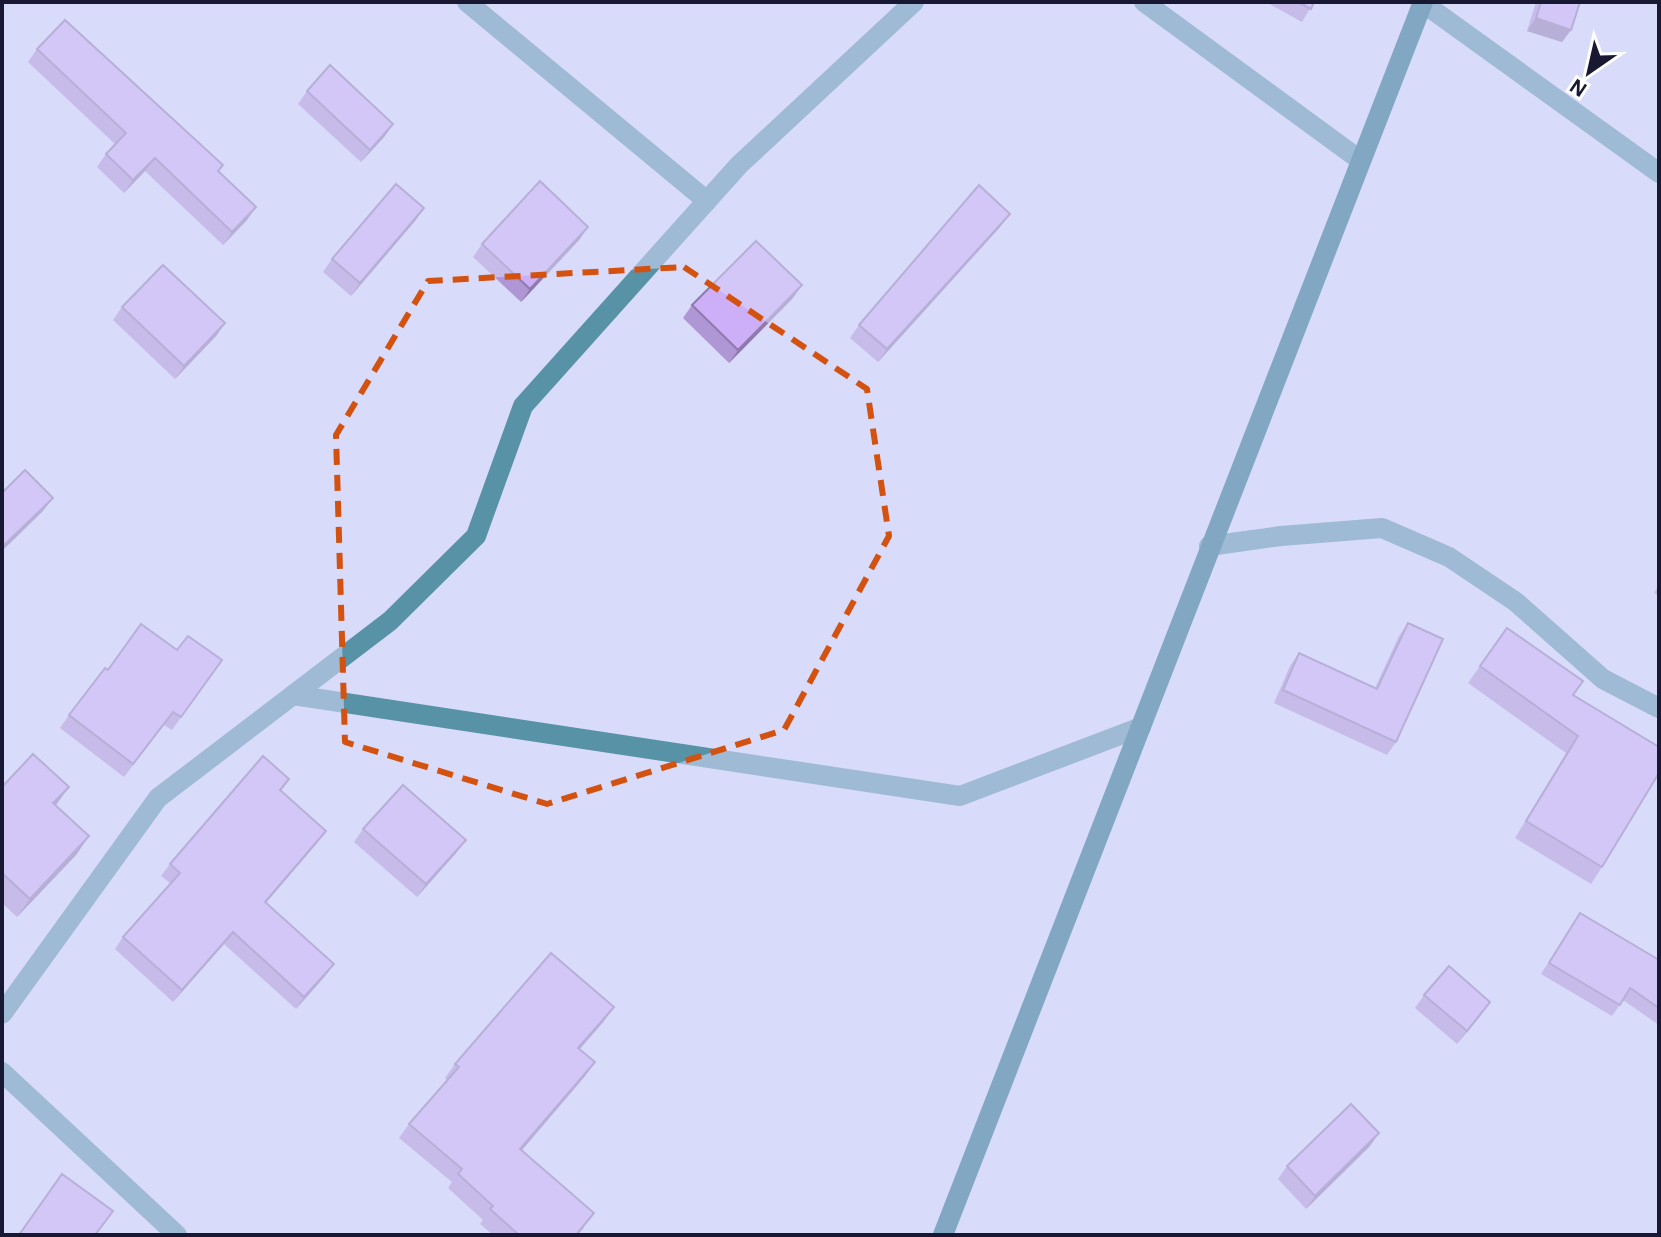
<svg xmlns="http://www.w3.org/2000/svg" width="1661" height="1237" viewBox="0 0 1661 1237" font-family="'Alegreya Sans',sans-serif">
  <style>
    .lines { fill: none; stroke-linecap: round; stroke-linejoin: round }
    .street { stroke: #5792a6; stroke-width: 20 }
    .secondary { stroke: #176981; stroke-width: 20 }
    .wall { fill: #af96d4 }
    .shaded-wall { fill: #8f7aad }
    .building { fill: #ccaff7; stroke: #8f7aad; stroke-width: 2 }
    .marked { fill: none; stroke: #d35210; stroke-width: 6; stroke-dasharray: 16 10; stroke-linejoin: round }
  </style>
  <rect width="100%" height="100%" fill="#d9dbfa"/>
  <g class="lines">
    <g class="street">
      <polyline points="467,2 707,201"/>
      <polyline points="1144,2 1360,160"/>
      <polyline points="1423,3 1659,173"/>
      <polyline points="1209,546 1281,536 1382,528 1449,557 1516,602 1603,679 1659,708"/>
      <polyline points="293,695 960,796 1141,727"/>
      <polyline points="2,1014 158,798 390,621 476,536 523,406 739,165 914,2"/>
      <polyline points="2,1072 177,1235"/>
    </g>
    <polyline class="secondary" points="943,1235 1423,2"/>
  </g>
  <g class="wall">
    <polygon points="1266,2 1314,2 1302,22"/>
    <polygon points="1536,2 1580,2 1571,30 1562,42 1527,31"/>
    <polygon points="37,49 219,172 247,220 223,245 145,171 124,193 97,167 106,154 115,144 28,62"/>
    <polygon points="307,91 393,124 384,137 361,162 298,104"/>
    <polygon points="424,208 415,221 351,296 323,272 332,259"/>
    <polygon points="588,227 579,240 521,302 473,257 482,244"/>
    <polygon points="1000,227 878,362 850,338 859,325"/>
    <polygon points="793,298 729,363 683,318 692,305"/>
    <polygon points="122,307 225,323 216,336 175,379 113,320"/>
    <polygon points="1659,585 1659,596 1654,593"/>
    <polygon points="1408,623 1396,742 1387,755 1274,703 1290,666 1299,653 1375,688 1399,636"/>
    <polygon points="1507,628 1573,695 1602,867 1591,884 1515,838 1566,753 1468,683"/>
    <polygon points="177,650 222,660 172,730 164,725 124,777 60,728 69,715 108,670"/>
    <polygon points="289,779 281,791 317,843 266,903 325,976 296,1009 224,944 173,1002 115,949 123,937 171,884 161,876 170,864"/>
    <polygon points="2,787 89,836 76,855 17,917 2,903"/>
    <polygon points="363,829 456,853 417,897 354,842"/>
    <polygon points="1580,913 1659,960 1659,1025 1623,1000 1612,1016 1541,974"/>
    <polygon points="1424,995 1481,1015 1457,1044 1415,1008"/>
    <polygon points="604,1021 580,1049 595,1062 585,1076 522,1150 584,1228 578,1235 493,1235 480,1224 483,1220 448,1188 452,1182 399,1138 409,1124 447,1080 445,1078 455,1064"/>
    <polygon points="1370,1146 1306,1209 1278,1179 1287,1166"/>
  </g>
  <g class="shaded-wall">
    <polygon points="1536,18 1571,30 1562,42 1527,31"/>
    <polygon points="393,124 384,137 361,162 370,150"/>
    <polygon points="155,158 145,171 124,193 133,180"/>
    <polygon points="256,207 247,220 223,245 232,232"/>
    <polygon points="424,208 415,221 351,296 360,283"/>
    <polygon points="1010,214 1000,227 878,362 887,349"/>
    <polygon points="588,227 579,240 521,302 530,289"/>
    <polygon points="802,285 793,298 729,363 738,350"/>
    <polygon points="225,323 216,336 175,379 184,366"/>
    <polygon points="53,498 43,511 2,551 2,547"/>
    <polygon points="69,787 56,805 53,803"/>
    <polygon points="326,831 317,843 256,914 265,902"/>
    <polygon points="89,836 76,855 17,917 30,899"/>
    <polygon points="466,840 456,853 417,897 426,884"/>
    <polygon points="233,932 224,944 173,1002 182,990"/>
    <polygon points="334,964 325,976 296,1009 304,997"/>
    <polygon points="1490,1002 1481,1015 1457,1044 1467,1031"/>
    <polygon points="614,1007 604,1021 568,1062 578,1048"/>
    <polygon points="595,1062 585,1076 510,1164 520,1149"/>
    <polygon points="1379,1133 1370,1146 1306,1209 1315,1196"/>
  </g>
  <g class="building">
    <polygon points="1298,2 1314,2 1311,9"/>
    <polygon points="1541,2 1580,2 1571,30 1536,18"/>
    <polygon points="65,20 223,165 218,171 256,207 232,232 155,158 133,180 106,154 126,133 37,49"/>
    <polygon points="330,65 393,124 370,150 307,91"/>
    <polygon points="540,181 588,227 530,289 482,244"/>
    <polygon points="396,184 424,208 360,283 332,259"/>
    <polygon points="979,185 1010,214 887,349 859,325"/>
    <polygon points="756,241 802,285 738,350 692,305"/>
    <polygon points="163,265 225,323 184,366 122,307"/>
    <polygon points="25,470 53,498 2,547 2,493"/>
    <polygon points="1408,623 1443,639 1396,742 1283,690 1299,653 1377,689"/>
    <polygon points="141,624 177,650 188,636 222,660 181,717 173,712 133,764 69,715 105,668 108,670"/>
    <polygon points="1507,628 1583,681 1573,695 1659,747 1659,773 1602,867 1526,821 1578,736 1480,666"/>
    <polygon points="33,754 69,787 53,803 89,836 30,899 2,873 2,787"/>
    <polygon points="263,756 289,779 280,790 326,831 265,902 334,964 304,997 233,932 182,990 123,937 180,873 170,864"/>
    <polygon points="403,785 466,840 426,884 363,829"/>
    <polygon points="1580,913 1659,960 1659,1008 1630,988 1620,1005 1549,963"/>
    <polygon points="551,953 614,1007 578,1048 595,1062 520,1149 594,1213 576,1235 519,1235 490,1209 493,1206 458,1174 462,1169 409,1124 459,1067 455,1064"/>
    <polygon points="1449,966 1490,1002 1467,1031 1424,995"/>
    <polygon points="1351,1104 1379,1133 1315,1196 1287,1166"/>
    <polygon points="62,1174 113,1211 95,1235 19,1235"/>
  </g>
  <path d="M0 0H1661V1237H0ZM684,267L867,389L889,536L784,730L547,804L345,742L336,435L428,281Z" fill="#d9dbfa" fill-opacity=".55" fill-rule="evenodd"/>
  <path class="marked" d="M684,267L867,389L889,536L784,730L547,804L345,742L336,435L428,281Z"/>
  <rect width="1661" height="1237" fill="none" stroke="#191833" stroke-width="8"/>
  <g transform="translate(1589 72) rotate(214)" stroke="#ffffff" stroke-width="6" paint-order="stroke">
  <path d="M0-6L14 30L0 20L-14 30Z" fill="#191833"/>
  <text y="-12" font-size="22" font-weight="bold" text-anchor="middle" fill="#191833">N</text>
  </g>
</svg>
